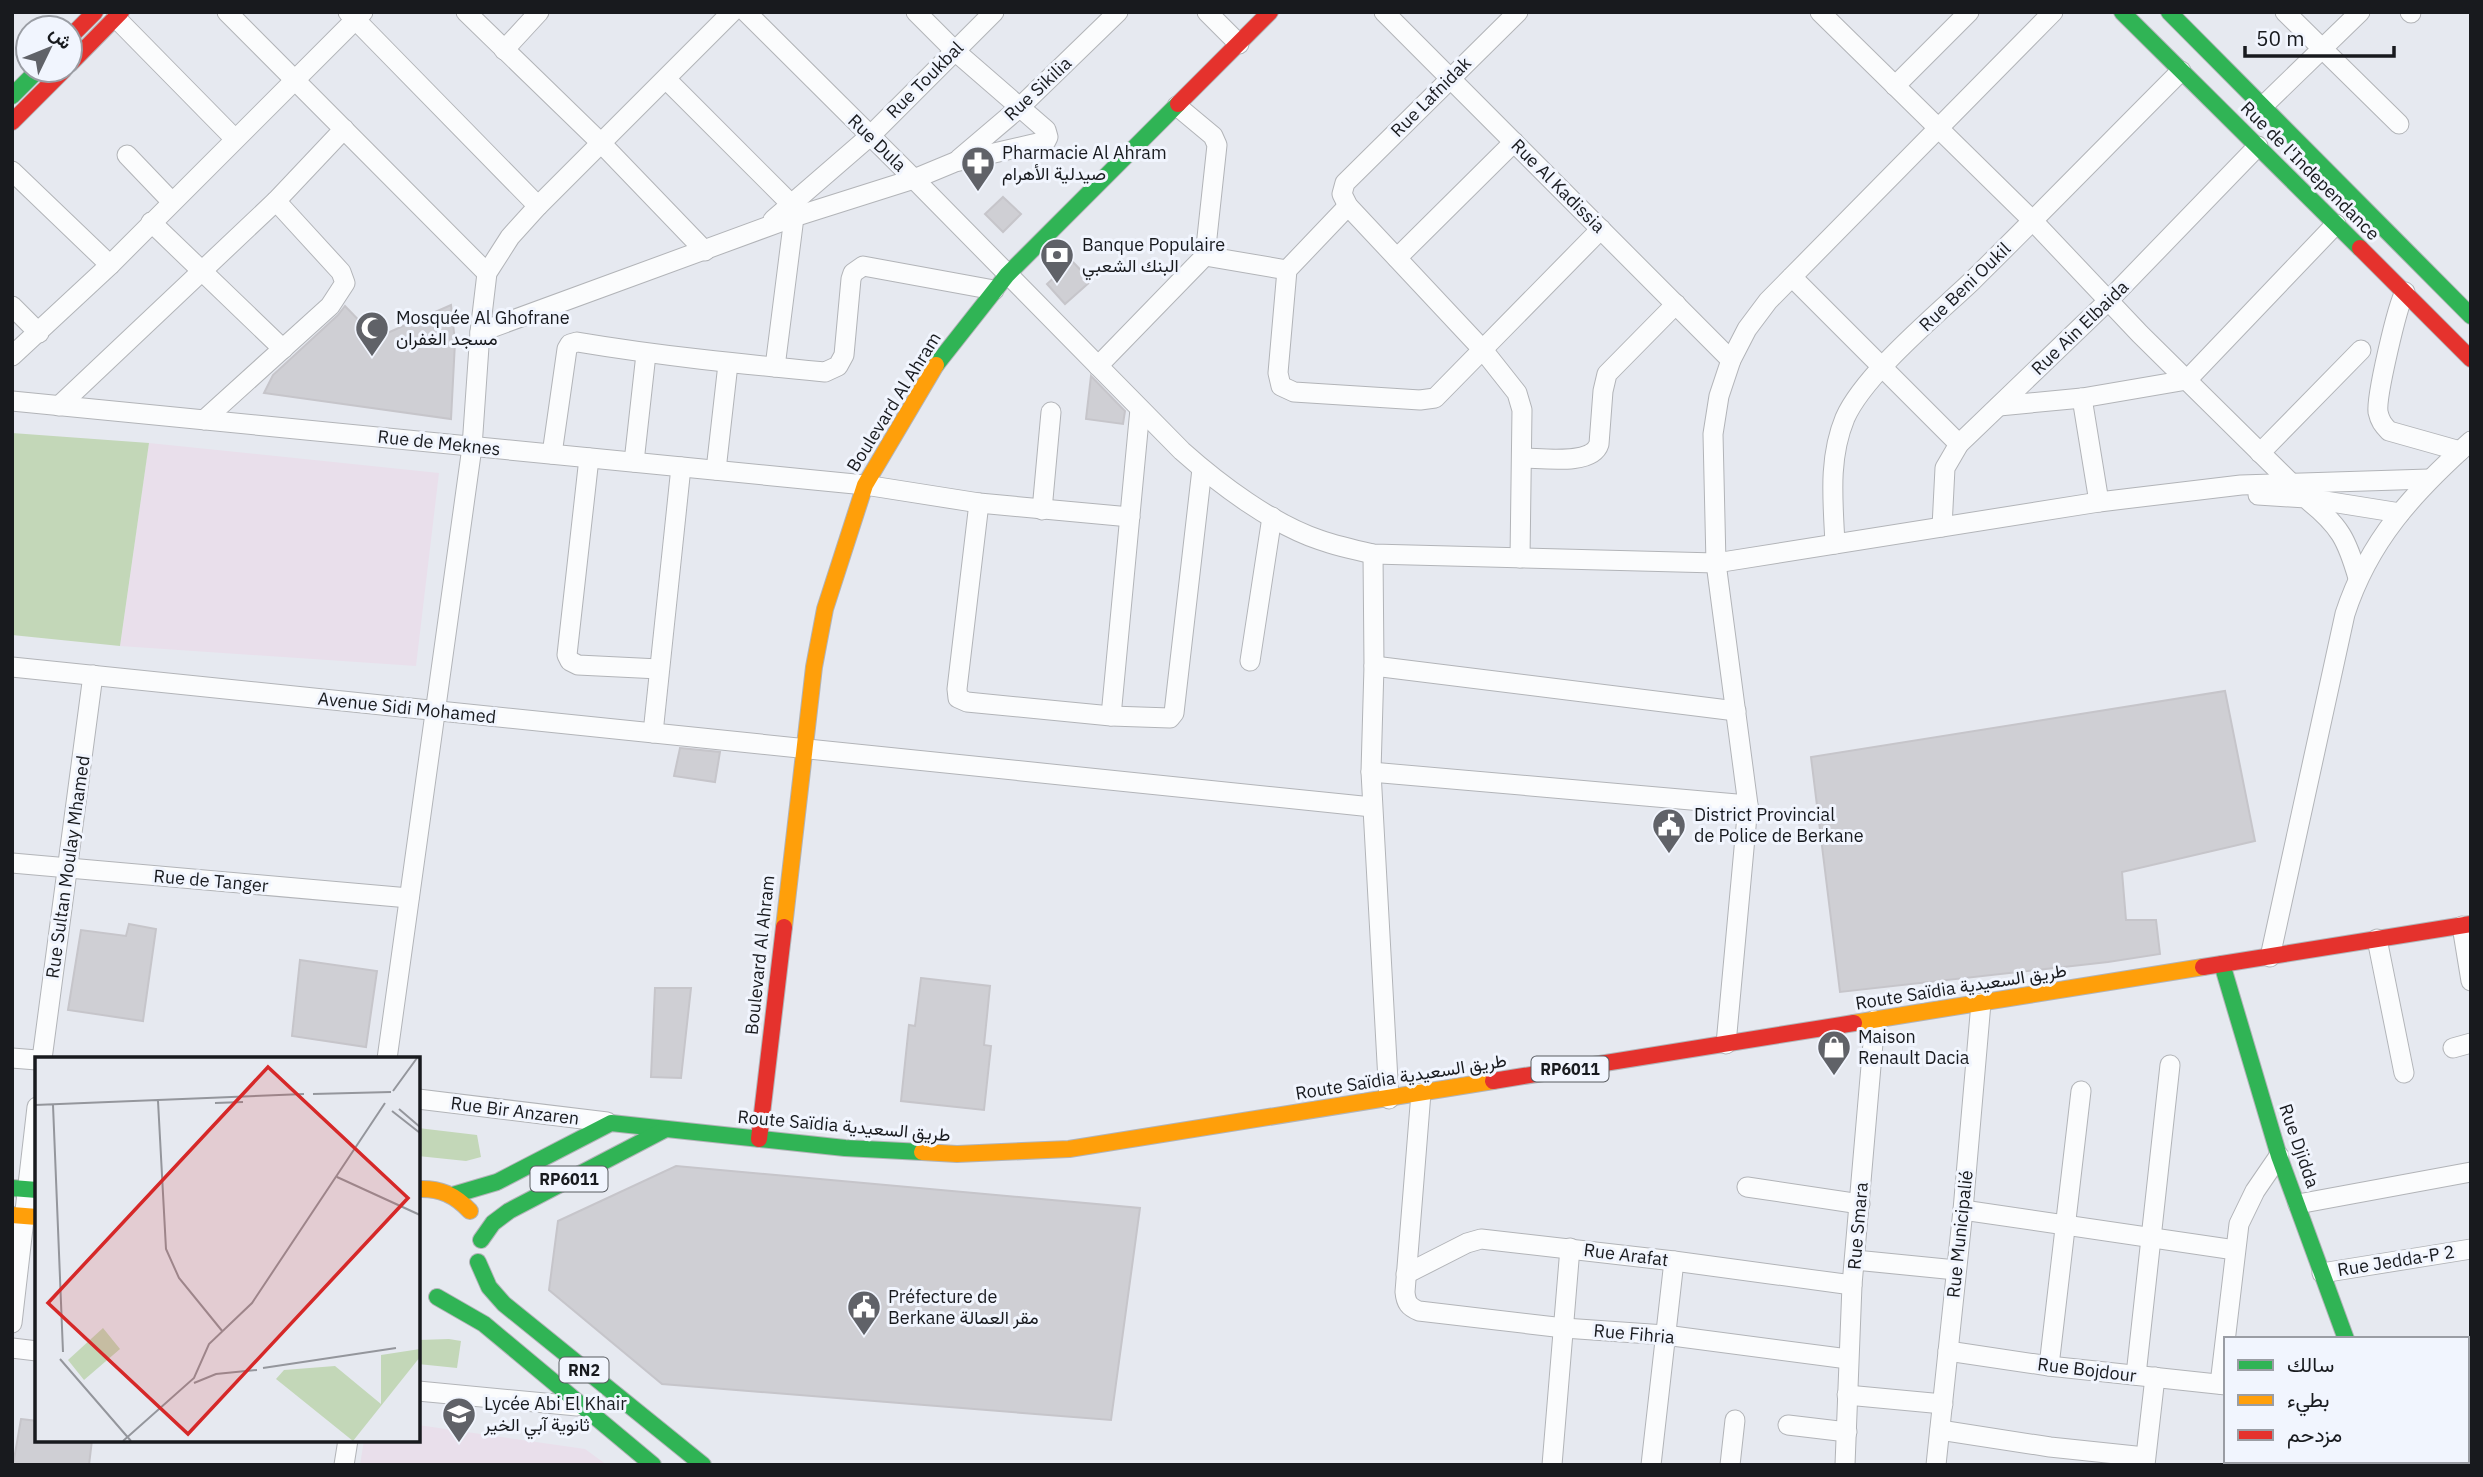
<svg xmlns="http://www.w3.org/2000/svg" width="2483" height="1477" viewBox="0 0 2483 1477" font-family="'IBM Plex Sans',Vazirmatn,sans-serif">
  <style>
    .education { fill: #e9dfeb }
    .green { fill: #c3d7b8 }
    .building { fill: #cfcfd4; stroke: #c6c5ca; stroke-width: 2 }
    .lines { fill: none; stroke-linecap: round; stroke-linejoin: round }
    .street-casing { stroke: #b2b4b8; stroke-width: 21 }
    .fast-casing { stroke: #b2b4b8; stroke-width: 18 }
    .slow-casing { stroke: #b2b4b8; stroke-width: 18 }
    .jam-casing { stroke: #b2b4b8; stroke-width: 18 }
    .street { stroke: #fbfcfd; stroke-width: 19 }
    .fast { stroke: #30b455; stroke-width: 16 }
    .slow { stroke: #ff9f0a; stroke-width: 16 }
    .jam { stroke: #e5322d; stroke-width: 16 }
    .labels { text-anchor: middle; stroke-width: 6; stroke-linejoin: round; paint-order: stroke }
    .shield { fill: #f1f5fe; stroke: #595c61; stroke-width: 2 }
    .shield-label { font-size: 16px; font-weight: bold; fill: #181a1e }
    .street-label { font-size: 18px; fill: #181a1e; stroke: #f1f5fe }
    .poi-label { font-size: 18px; fill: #181a1e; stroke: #f1f5fe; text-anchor: start }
    .inset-road { fill: none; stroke: #94969c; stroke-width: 2 }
    .view { fill: #d62828; fill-opacity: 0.15; stroke: #d62828; stroke-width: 3.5 }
    .inset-edge { fill: none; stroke: #181a1e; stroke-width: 3.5 }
  </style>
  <rect width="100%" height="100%" fill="#e6e9f0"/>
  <g class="education">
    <polygon points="149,443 439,473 416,666 120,646"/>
    <polygon points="418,1425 585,1449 607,1465 360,1465 364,1440 418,1440"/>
  </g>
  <g class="green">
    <polygon points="12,433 149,443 120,646 12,635"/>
    <polygon points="418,1128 477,1135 481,1157 466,1161 418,1156"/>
    <polygon points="449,1339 461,1341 457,1368 418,1364 418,1340"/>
  </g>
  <g class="building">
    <polygon points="1003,197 1021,214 1003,232 985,214"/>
    <polygon points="1072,261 1091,281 1065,304 1047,284"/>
    <polygon points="451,305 455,342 451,419 264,393 273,375 338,315 345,306 376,338"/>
    <polygon points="1091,376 1125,411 1123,424 1086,419"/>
    <polygon points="2225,691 2255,841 2122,872 2126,920 2156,920 2160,954 2108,962 1840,992 1811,757"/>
    <polygon points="680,748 720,752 715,782 674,776"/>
    <polygon points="129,924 156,929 143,1021 68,1010 81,930 126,936"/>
    <polygon points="300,960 377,971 366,1047 292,1036"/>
    <polygon points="921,978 990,986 984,1045 991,1046 984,1110 901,1101 909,1025 915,1026"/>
    <polygon points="655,988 691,988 681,1078 651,1077"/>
    <polygon points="676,1166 1140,1208 1111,1420 662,1384 549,1290 558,1221"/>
    <polygon points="21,1419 37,1421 37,1440 92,1440 89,1465 13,1465"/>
  </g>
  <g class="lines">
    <g class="street-casing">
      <g id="street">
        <polyline points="227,12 487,273"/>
        <polyline points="348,12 538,206"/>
        <polyline points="466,12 601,143 705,251"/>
        <path d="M746,12L914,179L1182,451C1219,484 1272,524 1320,540C1337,546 1355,550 1373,554L1716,563L2099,502L2241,485L2429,479"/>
        <polyline points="1207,12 1239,44"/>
        <polyline points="1384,12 1731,360"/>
        <polyline points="1518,12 1345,183 1342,194 1348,206 1483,350 1517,393 1522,410 1520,558"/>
        <polyline points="1820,12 2033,221 2140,334 2291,483"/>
        <polyline points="2285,12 2399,124"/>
        <polyline points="2410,12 2411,13"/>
        <polyline points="116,18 235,139"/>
        <polyline points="504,50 539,12"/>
        <polyline points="666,79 791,204"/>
        <polyline points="1895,86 1969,12"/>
        <polyline points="2262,107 2360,12"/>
        <polyline points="127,155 172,202"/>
        <polyline points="959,159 1019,108 1118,12"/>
        <polyline points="12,171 110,265"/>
        <polyline points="1348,206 1287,270 1278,373 1281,386 1294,392 1420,400 1435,398 1601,229"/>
        <polyline points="773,220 870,136 994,12"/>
        <polyline points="151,222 283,349"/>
        <polyline points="1205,256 1287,270"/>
        <polyline points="1397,258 1514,142"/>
        <polyline points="1792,277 1959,444"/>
        <path d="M2405,292C2397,306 2376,397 2378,412C2380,421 2383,425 2389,431L2460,451"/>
        <polyline points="12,306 39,333"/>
        <polyline points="480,332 794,217 914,179 955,162 1046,141 1048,137 1046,130 955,51 916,12"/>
        <polyline points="12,356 110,265 363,12"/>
        <polyline points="1098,366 1205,256 1217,145 1213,136 1177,106"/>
        <polyline points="775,367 794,217"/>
        <polyline points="2082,398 2099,502"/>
        <polyline points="12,401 865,485 979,503 1130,517"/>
        <polyline points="59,406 276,201 344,129"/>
        <polyline points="1999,406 2082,398 2187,380 2336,224"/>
        <polyline points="204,420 330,306 345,283 341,272 276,201"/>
        <polyline points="2260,453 2361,350"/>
        <path d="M552,454L567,349L570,344L577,342C660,356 742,364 825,372L838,366L844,355L851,279L853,273L863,266L994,290"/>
        <polyline points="589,458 567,655 570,661 578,665 659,669"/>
        <path d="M1522,458C1542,458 1592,466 1599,444L1603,391L1607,374L1676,304"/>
        <polyline points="634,462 646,354"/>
        <polyline points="716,470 728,364"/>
        <polyline points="2258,495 2306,498 2400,513"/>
        <path d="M2309,501C2340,526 2347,540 2358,578"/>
        <polyline points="979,503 957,689 958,698 967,702 1111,716 1170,718 1174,713 1202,469"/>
        <polyline points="1042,510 1051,412"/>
        <polyline points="1942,527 1945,468 1959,444 2109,300 2258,146"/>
        <path d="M1835,544C1833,501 1828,459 1845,418C1864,375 1935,316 1971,282C2042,212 2111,141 2181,71"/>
        <polyline points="1373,554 1374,666 1371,772 1389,1099"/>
        <polyline points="1250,661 1272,517"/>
        <polyline points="1374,666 1736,711"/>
        <polyline points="12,667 1372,807"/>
        <polyline points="1111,716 1140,409"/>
        <polyline points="653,733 681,467"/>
        <polyline points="1371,772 1748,805"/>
        <polyline points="12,863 409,898"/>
        <polyline points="2462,926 2471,981"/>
        <polyline points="2377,939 2404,1073"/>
        <path d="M2270,957L2345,614C2369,540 2414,492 2471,441"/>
        <polyline points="1726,1044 1748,805 1716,563 1713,434 1719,396 1731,360 1747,329 1768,301 2053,12"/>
        <polyline points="2453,1048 2471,1043"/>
        <polyline points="12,1058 37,1060"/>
        <polyline points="42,1059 93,675"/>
        <polyline points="387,1059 472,447 480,332 487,273 510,237 538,206 732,12"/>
        <path d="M1421,1093L1405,1292C1406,1303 1409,1307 1419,1311L1564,1328L1665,1335L1848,1359"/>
        <polyline points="418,1099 607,1122"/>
        <polyline points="1747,1187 1860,1204"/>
        <polyline points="2298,1204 2471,1172"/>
        <polyline points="1963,1210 2235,1250"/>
        <polyline points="1855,1260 1956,1270"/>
        <polyline points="2322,1273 2471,1249"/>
        <polyline points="1406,1274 1467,1243 1481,1239 1674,1261 1852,1285"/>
        <polyline points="12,1323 37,1107"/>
        <polyline points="12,1348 37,1351"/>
        <polyline points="2467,1349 2471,1348"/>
        <polyline points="1948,1351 2049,1366 2226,1385"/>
        <polyline points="2049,1366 2081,1091"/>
        <polyline points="2136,1375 2170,1065"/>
        <polyline points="2220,1384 2239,1224 2255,1191 2279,1156"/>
        <polyline points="418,1391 577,1406"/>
        <polyline points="1847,1395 1943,1404"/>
        <polyline points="1788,1425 1847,1432"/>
        <polyline points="1940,1430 2050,1447 2145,1457"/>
        <polyline points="2467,1455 2471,1454"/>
        <polyline points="344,1465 348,1440"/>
        <polyline points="1552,1465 1570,1248"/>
        <polyline points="1651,1465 1674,1261"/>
        <polyline points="1730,1465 1735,1420"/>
        <polyline points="1845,1465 1852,1285 1875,1020"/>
        <polyline points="1936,1465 1963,1210 1981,1003"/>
        <polyline points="2145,1465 2155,1377"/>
        <polyline points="2310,1465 2311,1461"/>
        <polyline points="2406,1465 2427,1461"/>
      </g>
    </g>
    <g class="fast-casing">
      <g id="fast">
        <polyline points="2122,12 2360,248"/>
        <polyline points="2169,12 2471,316"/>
        <polyline points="12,96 38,70"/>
        <polyline points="936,365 1007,275 1178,104"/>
        <polyline points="2222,964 2279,1156 2346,1339"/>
        <polyline points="12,1188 37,1190"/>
        <polyline points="453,1195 497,1182 611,1123 845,1148 922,1152"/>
        <polyline points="481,1240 493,1223 509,1211 666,1129"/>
        <polyline points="478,1262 489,1287 504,1304 703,1465"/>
        <polyline points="437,1297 484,1324 653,1465"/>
      </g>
    </g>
    <g class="slow-casing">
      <g id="slow">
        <polyline points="784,927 814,667 825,609 865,485 936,365"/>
        <polyline points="1854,1023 2203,967"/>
        <polyline points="922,1152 957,1154 1069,1149 1493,1081"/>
        <path d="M418,1189C440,1188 455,1195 470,1211"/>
        <polyline points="12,1215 37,1217"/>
        <polyline points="2387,1461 2388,1465"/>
      </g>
    </g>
    <g class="jam-casing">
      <g id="jam">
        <polyline points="70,37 95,12"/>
        <polyline points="70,64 121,12"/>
        <polyline points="1178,104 1270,12"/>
        <polyline points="12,122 64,70"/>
        <polyline points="2360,248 2471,359"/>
        <polyline points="2203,967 2471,924"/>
        <polyline points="1493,1081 1854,1023"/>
        <polyline points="759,1139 784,927"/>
      </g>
    </g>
    <use href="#street" class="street"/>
    <use href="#fast" class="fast"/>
    <use href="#slow" class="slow"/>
    <use href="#jam" class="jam"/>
  </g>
  <defs>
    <g id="pharmacy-pin" transform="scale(1.75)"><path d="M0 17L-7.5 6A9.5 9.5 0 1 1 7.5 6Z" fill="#606268" stroke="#f1f5fe"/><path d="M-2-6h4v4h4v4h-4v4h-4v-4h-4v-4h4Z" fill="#fff"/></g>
    <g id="bank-pin" transform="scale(1.75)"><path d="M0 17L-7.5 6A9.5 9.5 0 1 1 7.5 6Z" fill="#606268" stroke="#f1f5fe"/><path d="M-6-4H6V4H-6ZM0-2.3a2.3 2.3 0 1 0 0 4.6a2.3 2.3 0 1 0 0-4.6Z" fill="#fff"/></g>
    <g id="mosque-pin" transform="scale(1.75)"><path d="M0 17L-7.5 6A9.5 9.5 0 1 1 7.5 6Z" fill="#606268" stroke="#f1f5fe"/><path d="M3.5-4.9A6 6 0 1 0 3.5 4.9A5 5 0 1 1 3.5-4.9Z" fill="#fff"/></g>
    <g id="civic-pin" transform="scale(1.75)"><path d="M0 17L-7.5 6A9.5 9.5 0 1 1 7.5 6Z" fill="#606268" stroke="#f1f5fe"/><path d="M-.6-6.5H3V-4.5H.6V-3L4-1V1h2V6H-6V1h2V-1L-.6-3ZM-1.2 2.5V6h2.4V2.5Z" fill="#fff"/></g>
    <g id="shop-pin" transform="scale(1.75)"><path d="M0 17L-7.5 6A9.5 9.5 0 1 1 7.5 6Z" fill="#606268" stroke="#f1f5fe"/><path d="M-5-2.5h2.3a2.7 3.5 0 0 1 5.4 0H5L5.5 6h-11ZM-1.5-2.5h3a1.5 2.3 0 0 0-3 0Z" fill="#fff"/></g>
    <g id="university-pin" transform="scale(1.75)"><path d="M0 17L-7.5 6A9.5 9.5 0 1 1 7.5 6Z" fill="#606268" stroke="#f1f5fe"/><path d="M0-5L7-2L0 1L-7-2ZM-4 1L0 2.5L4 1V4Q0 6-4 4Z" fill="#fff"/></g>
  </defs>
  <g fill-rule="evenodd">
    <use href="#pharmacy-pin" x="978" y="163"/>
    <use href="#bank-pin" x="1057" y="255"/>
    <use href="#mosque-pin" x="372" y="328"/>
    <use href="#civic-pin" x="1669" y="825"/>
    <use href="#shop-pin" x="1834" y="1047"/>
    <use href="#civic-pin" x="864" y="1307"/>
    <use href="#university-pin" x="459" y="1414"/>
  </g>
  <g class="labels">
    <g class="shield">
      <rect x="1531.5" y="1056.5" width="77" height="25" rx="5"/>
      <rect x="530.5" y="1166.5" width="77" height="25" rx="5"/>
      <rect x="559.5" y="1357.5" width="49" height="25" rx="5"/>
    </g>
    <g class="shield-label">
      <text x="1570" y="1075">RP6011</text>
      <text x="569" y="1185">RP6011</text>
      <text x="584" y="1376">RN2</text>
    </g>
    <g class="street-label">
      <text transform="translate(925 80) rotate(-45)" y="6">Rue Toukbal</text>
      <text transform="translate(1038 89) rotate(-43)" y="6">Rue Sikilia</text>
      <text transform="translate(1431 97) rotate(-45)" y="6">Rue Lafnidak</text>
      <text transform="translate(877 143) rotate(44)" y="6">Rue Dula</text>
      <text transform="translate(2310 171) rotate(45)" y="6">Rue de l'Independance</text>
      <text transform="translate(1558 186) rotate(45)" y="6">Rue Al Kadissia</text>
      <text transform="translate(1965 287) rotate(-44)" y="6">Rue Beni Oukil</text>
      <text transform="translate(2080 328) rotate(-44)" y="6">Rue Ain Elbaida</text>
      <text transform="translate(894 402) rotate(-58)" y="6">Boulevard Al Ahram</text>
      <text transform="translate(439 443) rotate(6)" y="6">Rue de Meknes</text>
      <text transform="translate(407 708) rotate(6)" y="6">Avenue Sidi Mohamed</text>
      <text transform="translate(68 867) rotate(-82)" y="6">Rue Sultan Moulay Mhamed</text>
      <text transform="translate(211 881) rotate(5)" y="6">Rue de Tanger</text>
      <text transform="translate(760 955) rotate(-84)" y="6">Boulevard Al Ahram</text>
      <text transform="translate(1961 987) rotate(-9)" y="6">Route Saïdia طريق السعيدية</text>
      <text transform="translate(1401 1077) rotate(-9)" y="6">Route Saïdia طريق السعيدية</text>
      <text transform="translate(515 1111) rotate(7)" y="6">Rue Bir Anzaren</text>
      <text transform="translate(844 1126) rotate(5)" y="6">Route Saïdia طريق السعيدية</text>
      <text transform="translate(2299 1146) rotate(71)" y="6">Rue Djidda</text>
      <text transform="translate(1858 1226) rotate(-85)" y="6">Rue Smara</text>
      <text transform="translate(1960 1234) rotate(-84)" y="6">Rue Municipalié</text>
      <text transform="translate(1626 1255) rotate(7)" y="6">Rue Arafat</text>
      <text transform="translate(2396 1261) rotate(-9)" y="6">Rue Jedda-P 2</text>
      <text transform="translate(1634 1334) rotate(5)" y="6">Rue Fihria</text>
      <text transform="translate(2087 1370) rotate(7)" y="6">Rue Bojdour</text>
    </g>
    <g class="poi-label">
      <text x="1002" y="159">Pharmacie Al Ahram<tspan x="1002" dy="21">صيدلية الأهرام</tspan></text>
      <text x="1082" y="251">Banque Populaire<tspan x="1082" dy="21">البنك الشعبي</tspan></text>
      <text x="396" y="324">Mosquée Al Ghofrane<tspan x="396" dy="21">مسجد الغفران</tspan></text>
      <text x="1694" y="821">District Provincial<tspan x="1694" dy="21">de Police de Berkane</tspan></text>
      <text x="1858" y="1043">Maison<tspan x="1858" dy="21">Renault Dacia</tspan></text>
      <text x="888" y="1303">Préfecture de<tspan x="888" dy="21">Berkane مقر العمالة</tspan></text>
      <text x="484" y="1410">Lycée Abi El Khair<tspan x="484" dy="21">ثانوية آبي الخير</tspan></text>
    </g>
  </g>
  <g transform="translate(35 1057)">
    <rect width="385" height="385" fill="#e6e9f0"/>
    <path d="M68,271L85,292L49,323L33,303ZM385,292V300L318,384L241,322L249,313L300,309L346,347V298Z" fill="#c3d7b8"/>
    <path class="inset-road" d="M358,34L382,1M278,37L356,35M123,44L131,192L144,221L188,275M180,46L208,45M0,48L269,37M18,48L28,295M364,52L385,70M357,54L385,76M302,120L385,158M25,302L96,384M228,311L361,291M159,326L181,317L222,313M88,384L159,321L174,287L217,246L350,46"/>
    <path class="view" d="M233,10L373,141L153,377L13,246Z"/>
    <rect width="385" height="385" class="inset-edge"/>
  </g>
  <rect width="2483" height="1477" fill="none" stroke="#181a1e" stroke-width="28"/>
  <rect x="2224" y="1337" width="245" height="126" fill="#f1f5fe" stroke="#9a9da4" stroke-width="2"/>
  <rect x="2238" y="1360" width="35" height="10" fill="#30b455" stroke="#9a9da4" stroke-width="2"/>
  <text x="2287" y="1372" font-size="21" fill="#181a1e">سالك</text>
  <rect x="2238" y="1395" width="35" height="10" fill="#ff9f0a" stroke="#9a9da4" stroke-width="2"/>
  <text x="2287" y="1407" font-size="21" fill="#181a1e">بطيء</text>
  <rect x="2238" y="1430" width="35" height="10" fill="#e5322d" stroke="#9a9da4" stroke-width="2"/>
  <text x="2287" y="1442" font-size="21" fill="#181a1e">مزدحم</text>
  <g transform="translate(49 49) rotate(47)"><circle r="33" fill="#f1f5fe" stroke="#9a9da4" stroke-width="2"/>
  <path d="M0-5L12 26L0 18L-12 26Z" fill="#606268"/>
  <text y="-10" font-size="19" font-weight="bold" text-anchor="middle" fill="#181a1e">ش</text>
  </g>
  <path d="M2245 46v10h149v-10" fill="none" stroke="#181a1e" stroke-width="3.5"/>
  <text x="2256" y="46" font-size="21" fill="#181a1e" stroke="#f1f5fe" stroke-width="5" paint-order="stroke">50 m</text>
</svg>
